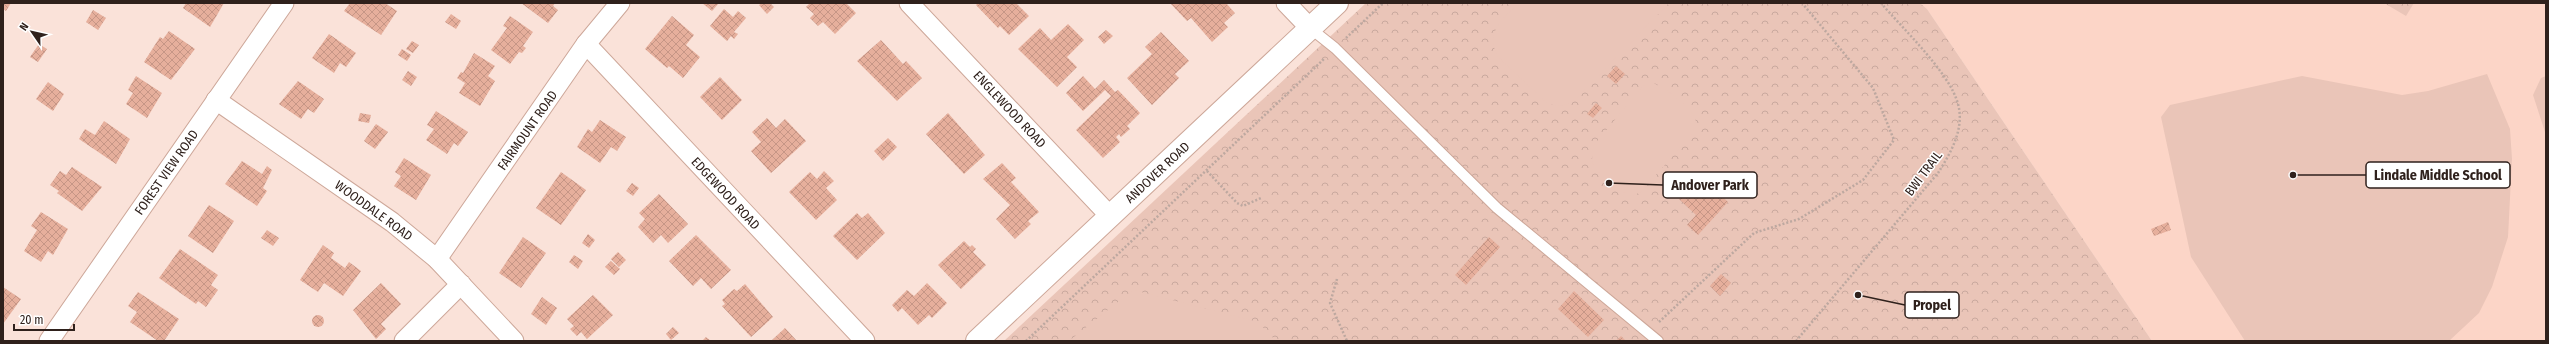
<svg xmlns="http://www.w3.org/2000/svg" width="2549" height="344" viewBox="0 0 2549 344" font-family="'Fira Sans Condensed',sans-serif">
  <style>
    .built { fill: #fcd5c7 }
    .park { fill: url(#park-crowns) }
    .garden { fill: #eac5b8 }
    .building { fill: url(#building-cross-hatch) }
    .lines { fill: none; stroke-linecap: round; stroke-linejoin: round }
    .lane-casing { stroke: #cda799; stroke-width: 12 }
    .street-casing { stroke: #cda799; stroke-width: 21 }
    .secondary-casing { stroke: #cda799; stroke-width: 24 }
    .path { stroke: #bda8a0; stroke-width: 2.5; stroke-dasharray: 2 2; stroke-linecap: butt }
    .lane { stroke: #fff; stroke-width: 10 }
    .street { stroke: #fff; stroke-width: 19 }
    .secondary { stroke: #fff; stroke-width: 22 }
    .labels { text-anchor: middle; stroke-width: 3; stroke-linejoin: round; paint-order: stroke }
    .street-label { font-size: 13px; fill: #2f211c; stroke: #fff }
    .leader { fill: none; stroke: #2f211c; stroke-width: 1.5 }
    .callout-dot { fill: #2f211c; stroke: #fff; stroke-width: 1.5 }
    .callout { fill: #fff; stroke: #2f211c; stroke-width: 1.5 }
    .callout-label { font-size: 14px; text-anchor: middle; font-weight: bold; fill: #2f211c }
  </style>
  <defs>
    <pattern id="park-crowns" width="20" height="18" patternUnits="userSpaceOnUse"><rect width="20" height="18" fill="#eac5b8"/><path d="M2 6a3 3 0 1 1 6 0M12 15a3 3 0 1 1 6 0" fill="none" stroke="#c9a99e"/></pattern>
    <pattern id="building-cross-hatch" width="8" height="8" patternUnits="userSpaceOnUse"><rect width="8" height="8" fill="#e6af9c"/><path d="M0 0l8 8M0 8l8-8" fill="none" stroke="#c69686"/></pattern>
  </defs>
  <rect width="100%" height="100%" fill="#fae2d9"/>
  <polygon class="built" points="1920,3 2546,3 2546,341 2152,341 1927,9"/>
  <g class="park">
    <polygon points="1366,3 1920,3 1927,9 2152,341 1004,341"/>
    <polygon points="2384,3 2414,3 2406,16"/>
  </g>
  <g class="garden">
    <path d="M1519,3H1669L1576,99C1565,106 1559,108 1547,103L1497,56L1493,44L1494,33L1501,20Z"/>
    <polygon points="2487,74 2510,129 2512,159 2508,237 2492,287 2479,313 2449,341 2245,341 2191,257 2161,117 2170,105 2302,76 2402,95 2428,91"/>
    <polygon points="2546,76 2546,135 2533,95 2541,78"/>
    <path d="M1650,82C1663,86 1687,104 1694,116C1698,122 1694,129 1692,134L1641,192L1632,196C1623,194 1596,173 1593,164C1591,158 1593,151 1594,145L1642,87Z"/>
    <polygon points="1133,290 1258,322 1276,341 1069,341"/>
  </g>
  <g class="building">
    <polygon points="3,3 11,3 6,11 3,9"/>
    <polygon points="186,3 224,3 210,27 183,8"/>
    <polygon points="350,3 385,3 397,11 381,35 344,11"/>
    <polygon points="521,3 555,3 553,6 558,10 548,23"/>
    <polygon points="702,3 719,3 712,11"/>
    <polygon points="762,3 770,3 774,7 767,14 759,5"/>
    <polygon points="810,3 846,3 856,13 835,34 823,22 818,26 810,18 814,14 806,7"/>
    <polygon points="978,3 1016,3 1029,16 1009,35 1000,26 998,28 976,5"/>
    <polygon points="1170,3 1226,3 1235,13 1224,23 1228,27 1212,42 1191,18 1187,21"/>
    <polygon points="724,9 733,17 738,11 746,18 734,32 738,34 734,39 731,36 727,41 710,26"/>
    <polygon points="93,10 106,18 98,30 86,22"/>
    <polygon points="451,14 461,21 456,29 445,22"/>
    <polygon points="510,16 533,32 523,46 526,48 522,53 519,52 510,64 491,50 507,28 503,26"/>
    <polygon points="672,16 694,35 686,45 700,57 683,78 669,66 667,68 645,49"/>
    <polygon points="1068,24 1084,40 1067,57 1077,67 1057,87 1018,49 1040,28 1051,40"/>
    <polygon points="1106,30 1113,36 1104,44 1098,37"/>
    <polygon points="169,31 195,49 171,80 144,62 160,37 163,39"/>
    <polygon points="1161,32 1189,61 1175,74 1179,78 1152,105 1127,78 1152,54 1145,47"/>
    <polygon points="329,34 356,53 346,67 340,63 334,73 312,58"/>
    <polygon points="881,40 903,64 906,61 922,78 897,101 857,61"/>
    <polygon points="412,41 419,45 413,53 406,49"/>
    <polygon points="39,44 47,49 38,62 30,57"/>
    <polygon points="402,49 411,55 407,61 398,55"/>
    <polygon points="474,53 495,66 488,76 495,81 480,106 459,93 465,83 457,78 461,72 463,73"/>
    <polygon points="1616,66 1625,74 1616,84 1607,76"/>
    <polygon points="408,71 417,77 411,86 402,80"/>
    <polygon points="136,76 162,93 147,118 126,104 133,93 128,90"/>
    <polygon points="1083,76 1095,89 1104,80 1115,92 1118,90 1140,113 1127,126 1130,129 1121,137 1119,134 1116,137 1120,142 1103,158 1076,130 1111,96 1105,90 1083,111 1066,93"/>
    <polygon points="720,77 742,100 722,120 700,97"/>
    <polygon points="298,81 324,99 314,113 308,109 301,119 279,104"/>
    <polygon points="48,82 64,94 53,111 36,99"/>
    <polygon points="1596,103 1602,108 1593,118 1587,114"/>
    <polygon points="436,111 468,132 458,146 454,143 447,154 426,140 434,129 427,125"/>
    <polygon points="360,113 371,115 369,123 358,121"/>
    <polygon points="948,113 985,155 964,174 926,134"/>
    <polygon points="767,118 776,128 785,119 806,141 771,173 751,151 761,142 752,132"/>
    <polygon points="600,120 626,137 617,151 611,147 600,163 577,147 588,129 592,132"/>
    <polygon points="104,121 130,139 116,164 79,139 85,129 95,135"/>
    <polygon points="376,124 388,132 375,149 364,141"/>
    <polygon points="888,138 897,147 883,161 874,151"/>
    <polygon points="404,158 431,175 416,200 394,186 401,176 395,172"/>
    <polygon points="242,161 262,174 267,166 272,170 263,188 267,191 257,206 225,184"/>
    <polygon points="1002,163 1016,178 1011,182 1039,212 1028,221 1031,224 1015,239 996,219 1010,205 983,179"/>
    <polygon points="72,167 102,187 82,211 57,193 59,191 50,185 60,171 66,175"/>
    <polygon points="824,171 834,181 826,188 837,200 816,220 789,192 810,172 817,179"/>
    <polygon points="561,172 586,190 561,225 536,208"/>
    <polygon points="1711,175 1727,190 1722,196 1728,202 1698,235 1687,225 1696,215 1679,199 1700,177 1706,182"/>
    <polygon points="632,183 639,188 633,196 626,191"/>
    <polygon points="659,194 688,224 668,243 661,235 653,243 638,227 645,219 639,213"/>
    <polygon points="209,205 234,221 213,253 188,236"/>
    <polygon points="41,212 68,229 53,255 48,251 41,262 24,251 37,230 31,226"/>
    <polygon points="857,213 862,218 868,213 885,233 857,260 833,236"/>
    <polygon points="2168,222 2171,230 2154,236 2151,229"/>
    <polygon points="267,230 279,238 273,246 261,238"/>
    <polygon points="588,234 595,240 589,248 582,243"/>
    <polygon points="696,235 731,270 711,289 701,278 693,286 669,261"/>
    <polygon points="523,237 546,253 521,288 499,273"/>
    <polygon points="1489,237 1500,247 1466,285 1455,275"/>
    <polygon points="964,241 970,247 972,245 976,249 973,252 986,265 961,289 938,265"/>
    <polygon points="323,245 334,253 331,258 345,268 349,262 361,271 343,296 324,283 318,292 300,280"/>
    <polygon points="180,249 218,275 211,285 218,290 206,307 198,301 196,304 159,278"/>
    <polygon points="618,252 626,260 619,267 611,259"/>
    <polygon points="574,255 583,261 578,269 569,262"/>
    <polygon points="611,261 620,269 614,275 605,267"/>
    <polygon points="1721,274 1731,283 1720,296 1710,286"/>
    <polygon points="381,283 401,304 381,324 386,329 376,339 353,310"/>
    <polygon points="927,283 947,303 932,318 929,315 918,325 902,308 898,312 892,305 907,290 914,296"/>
    <polygon points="745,284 773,317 751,337 722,306 725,304 722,300 734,289 737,291"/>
    <polygon points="3,287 21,299 3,324"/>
    <polygon points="1574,291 1604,320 1588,337 1558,309"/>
    <polygon points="138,292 179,319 164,341 158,341 130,322 137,312 128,306"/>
    <polygon points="593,295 613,315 587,339 581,332 577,336 570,329 574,326 567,319"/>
    <polygon points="542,297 557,308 546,325 531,314"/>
    <circle cx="318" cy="321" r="6"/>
    <polygon points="673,327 679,333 671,340 666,334"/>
    <polygon points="785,328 797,341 771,341"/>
    <polygon points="1621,336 1626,341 1616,341"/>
    <polygon points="706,337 711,341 702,341"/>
  </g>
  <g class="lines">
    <g class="lane-casing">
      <polyline id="lane" points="1310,28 1335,48 1497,208 1658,341"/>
    </g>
    <g class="street-casing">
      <g id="street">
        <polyline points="909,3 1110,216"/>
        <polyline points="1286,3 1310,28"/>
        <polyline points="586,44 865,341"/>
        <polyline points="216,100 392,222 437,259 514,341"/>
        <polyline points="437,259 586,44 620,3"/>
        <polyline points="49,341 284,3"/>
        <polyline points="404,341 461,284"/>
      </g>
    </g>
    <g class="secondary-casing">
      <polyline id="secondary" points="977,341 1337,3"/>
    </g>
    <g class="path">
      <polyline points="1346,38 1383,3"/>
      <polyline points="1207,171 1237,203 1243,206 1261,198"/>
      <polyline points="1337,279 1330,303 1347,341"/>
      <polyline points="1659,322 1754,233 1799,219 1863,180 1894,140 1873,88 1802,3"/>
      <polyline points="1026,341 1325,58"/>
      <path d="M1796,341L1938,173C1950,154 1965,129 1958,104C1950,73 1902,28 1881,3"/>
    </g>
    <use href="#lane" class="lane"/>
    <use href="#street" class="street"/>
    <use href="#secondary" class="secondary"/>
  </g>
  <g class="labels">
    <g class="street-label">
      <text transform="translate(1010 109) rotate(47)" y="5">ENGLEWOOD ROAD</text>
      <text transform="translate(527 130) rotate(-55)" y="5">FAIRMOUNT ROAD</text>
      <text transform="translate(166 172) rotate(-55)" y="5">FOREST VIEW ROAD</text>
      <text transform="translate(1157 172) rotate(-43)" y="5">ANDOVER ROAD</text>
      <text transform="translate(1923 173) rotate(-53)" y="5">BWI TRAIL</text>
      <text transform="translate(726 193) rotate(47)" y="5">EDGEWOOD ROAD</text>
      <text transform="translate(374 210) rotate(36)" y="5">WOODDALE ROAD</text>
    </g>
  </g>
  <path class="leader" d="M2293 175L2366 175M1609 183L1663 185M1858 295L1905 305"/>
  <g class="callout-dot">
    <circle cx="2293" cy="175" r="4"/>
    <circle cx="1609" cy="183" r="4"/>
    <circle cx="1858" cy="295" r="4"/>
  </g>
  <g class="callout">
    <rect x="2366" y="162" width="144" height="26" rx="4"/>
    <rect x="1663" y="172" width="94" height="26" rx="4"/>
    <rect x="1905" y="292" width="54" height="26" rx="4"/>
  </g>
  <g class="callout-label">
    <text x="2438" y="180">Lindale Middle School</text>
    <text x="1710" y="190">Andover Park</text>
    <text x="1932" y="310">Propel</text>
  </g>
  <rect width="2549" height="344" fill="none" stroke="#2f211c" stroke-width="8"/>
  <g transform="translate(32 32) rotate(304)" stroke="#ffffff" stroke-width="3" paint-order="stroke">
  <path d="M0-3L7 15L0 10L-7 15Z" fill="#2f211c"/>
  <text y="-6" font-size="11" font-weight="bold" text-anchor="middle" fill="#2f211c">N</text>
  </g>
  <path d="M14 324v6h60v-6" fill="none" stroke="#2f211c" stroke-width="2"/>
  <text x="20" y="324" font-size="12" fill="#2f211c" stroke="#ffffff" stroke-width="3" paint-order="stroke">20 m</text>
</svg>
